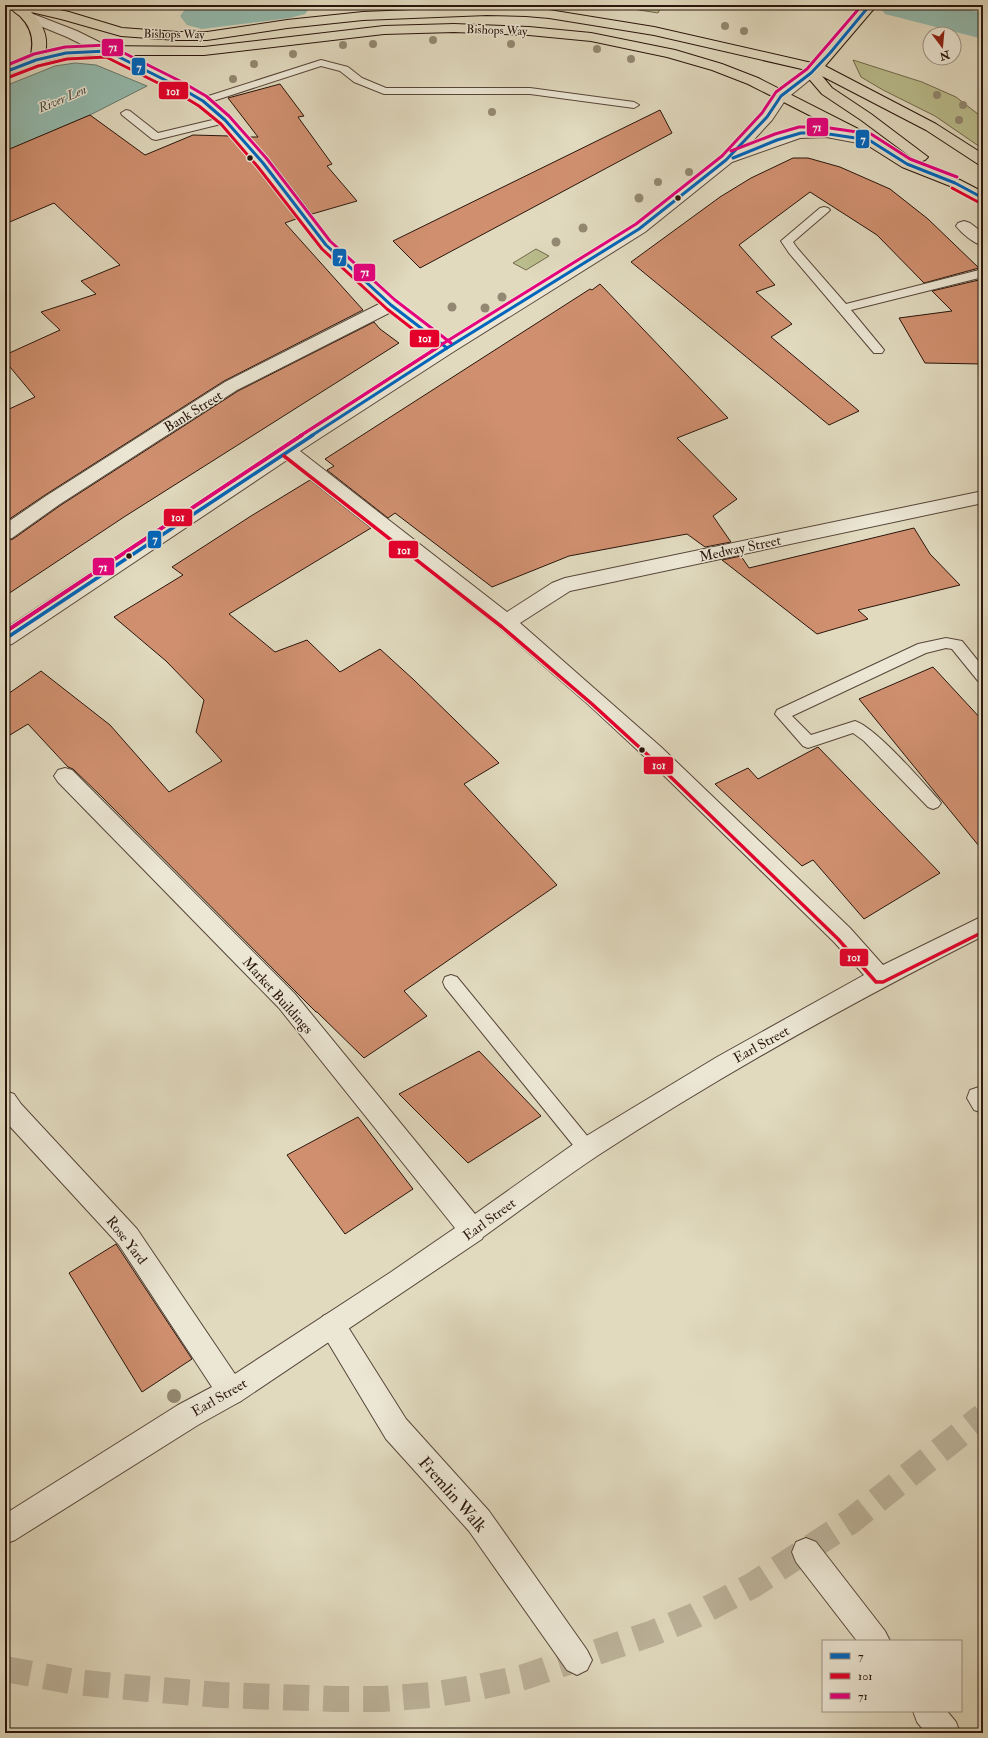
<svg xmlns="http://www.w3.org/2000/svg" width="988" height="1738" viewBox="0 0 988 1738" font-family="'IM FELL Double Pica',serif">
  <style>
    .green { fill: #babd8d; stroke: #72694c }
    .water { fill: #94bbaf; stroke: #69796e }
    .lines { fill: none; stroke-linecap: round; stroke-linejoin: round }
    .river { fill: #94bbaf; fill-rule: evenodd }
    .building { fill: #d09070; stroke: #29150c }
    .pedestrian-tunnel { stroke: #bcb39b; stroke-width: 26; stroke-dasharray: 26 14; stroke-linecap: butt }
    .service-casing { stroke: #574639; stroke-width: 2 }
    .pedestrian-casing { stroke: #574639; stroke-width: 2 }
    .minor-casing { stroke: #574639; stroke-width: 2 }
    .trunk-casing { stroke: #29150c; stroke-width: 2 }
    .service { fill: #ece7d5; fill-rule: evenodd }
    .pedestrian { fill: #ece7d5; fill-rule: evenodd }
    .minor { fill: #ece7d5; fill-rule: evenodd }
    .trunk { fill: #e1dabf; fill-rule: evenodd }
    .bus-1-far1-casing { stroke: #ece7d5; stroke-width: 5 }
    .bus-1-casing { stroke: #ece7d5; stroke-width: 6 }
    .bus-2-far1-casing { stroke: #ece7d5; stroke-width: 5 }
    .bus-2-casing { stroke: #ece7d5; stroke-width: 6 }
    .bus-3-far1-casing { stroke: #ece7d5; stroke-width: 5 }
    .bus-3-casing { stroke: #ece7d5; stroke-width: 6 }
    .bus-1-far1 { stroke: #0065bd; stroke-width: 3 }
    .bus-1 { stroke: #0065bd; stroke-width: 3.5 }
    .bus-2-far1 { stroke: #e4002b; stroke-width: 3 }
    .bus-2 { stroke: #e4002b; stroke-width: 3.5 }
    .bus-3-far1 { stroke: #e5007d; stroke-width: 3 }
    .bus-3 { stroke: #e5007d; stroke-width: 3.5 }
    .tree { fill: #938972 }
    .bus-dot { fill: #29150c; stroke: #ece7d5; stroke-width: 1.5 }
    .labels { text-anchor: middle; stroke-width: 3; stroke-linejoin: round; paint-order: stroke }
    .far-street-label { font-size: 12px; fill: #29150c; stroke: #ece7d5 }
    .far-water-label { font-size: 13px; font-style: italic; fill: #4e4f45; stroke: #ece7d5 }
    .street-label { font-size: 14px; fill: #29150c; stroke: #ece7d5 }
    .near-street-label { font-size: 17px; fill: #29150c; stroke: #ece7d5 }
    .line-badge { stroke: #ece7d5; stroke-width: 1.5 }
    .badge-label { font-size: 11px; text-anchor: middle; font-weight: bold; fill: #fff }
  </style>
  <rect width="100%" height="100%" fill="#e1dabf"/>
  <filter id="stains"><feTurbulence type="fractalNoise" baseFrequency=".005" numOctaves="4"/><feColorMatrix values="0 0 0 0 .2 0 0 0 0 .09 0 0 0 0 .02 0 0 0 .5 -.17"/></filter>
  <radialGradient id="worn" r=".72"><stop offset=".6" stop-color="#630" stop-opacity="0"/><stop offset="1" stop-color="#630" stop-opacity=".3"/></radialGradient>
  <g class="green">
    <polygon points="608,5 662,5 658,13"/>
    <polygon points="853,60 922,82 956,97 983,118 983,149 935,116 883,90 861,77"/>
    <polygon points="536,249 549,256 526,270 513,263"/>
  </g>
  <polygon class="water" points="75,63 96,65 147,86 90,115 5,151 5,86 55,66"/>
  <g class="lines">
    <g class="river">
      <polygon points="194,5 312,5 305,14 290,18 202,29 187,25 180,16 187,7"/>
      <polygon points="878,5 952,5 983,13 983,39 885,14"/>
    </g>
  </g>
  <g class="building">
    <polygon points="280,84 304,116 298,117 332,164 327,166 357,201 312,214 269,159 249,137 258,137 228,98"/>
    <polygon points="660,110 672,133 420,268 393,241"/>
    <polygon points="90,115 145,155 193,135 230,136 257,167 296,219 285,223 363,310 224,381 45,495 5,522 5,411 35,397 5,361 5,355 60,330 41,312 96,294 81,281 120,265 54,203 5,224 5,151"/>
    <polygon points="793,158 808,158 840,167 890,189 928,219 979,268 924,283 877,235 810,192 739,245 775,285 756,292 792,324 771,337 859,411 829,425 631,262 720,197 751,178"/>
    <polygon points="983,279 983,364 925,363 899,318 952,311 932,291"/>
    <polygon points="600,284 728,418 677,438 737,499 713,516 731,542 705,547 687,534 569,556 492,587 395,513 388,518 327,470 334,466 325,459 590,289 592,290"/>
    <polygon points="374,322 380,329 399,343 124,517 5,596 5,541 13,539 61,505 238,391"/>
    <polygon points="310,480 371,528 229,614 275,652 307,640 340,672 380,649 414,680 499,763 464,784 557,885 404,991 427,1016 364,1058 317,1012 316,1012 297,993 100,795 73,769 68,767 28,724 5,738 5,696 41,671 110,725 169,792 222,761 196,732 204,700 166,661 114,617 183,575 172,567 251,516"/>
    <polygon points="914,528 930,554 960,585 858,610 868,619 817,634 722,560 741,556 749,568"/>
    <polygon points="933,667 983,721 983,851 859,699"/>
    <polygon points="818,747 940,873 864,919 813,860 802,866 715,784 748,768 758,779"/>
    <polygon points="479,1051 541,1116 468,1163 399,1094"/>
    <polygon points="358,1117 413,1189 345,1234 287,1155"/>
    <polygon points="116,1244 192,1359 142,1392 69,1273"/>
  </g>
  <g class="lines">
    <polyline class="pedestrian-tunnel" points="5,1669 75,1682 148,1689 220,1695 335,1699 382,1699 431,1695 479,1687 524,1677 653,1633 694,1616 753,1585 851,1521 983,1416"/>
    <g class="service-casing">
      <g id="service">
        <polygon points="321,60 348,67 362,78 386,88 530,88 634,102 639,105 634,108 530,94 384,94 354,82 340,71 321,66 207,103 203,104 198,101 199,99"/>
        <polygon points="126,110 130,111 158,133 225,117 230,120 229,122 156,140 152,139 122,115 121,113"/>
        <polygon points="824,207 828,208 830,210 828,212 793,242 798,249 846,304 983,269 983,277 851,310 884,350 882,353 874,353 789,253 781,241 820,208"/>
        <path d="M946,638L962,641L983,667V682L978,681L952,649L946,648L926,653L792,716L811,735L855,721C876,728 921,780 938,799L941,803L938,807L933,809L928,807L864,741L853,733L808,748L803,746L775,714L777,710L918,644Z"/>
        <polygon points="451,975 457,977 593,1143 596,1149 593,1155 587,1157 581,1155 445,987 443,982 445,977"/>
      </g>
    </g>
    <g class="pedestrian-casing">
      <g id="pedestrian">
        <polygon points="391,300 397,301 399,305 397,309 237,390 60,504 12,538 5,540 5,524 46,496 225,382 385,301"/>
        <polygon points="979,1087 983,1089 983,1113 974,1110 967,1098 970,1090"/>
        <polygon points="5,1091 14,1094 21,1104 137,1229 241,1383 244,1392 241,1401 198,1425 15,1540 5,1544 5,1514 178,1405 212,1387 119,1245 5,1121"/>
        <polygon points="332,1312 341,1316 406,1419 489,1511 587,1650 592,1660 587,1670 577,1675 567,1670 469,1531 386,1439 323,1334 319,1325 323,1316"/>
        <polygon points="806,1538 816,1542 885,1631 890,1641 857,1641 796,1562 792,1552 796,1542"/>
        <polygon points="913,1711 947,1711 956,1722 960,1733 926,1733 917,1722"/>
      </g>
    </g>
    <g class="minor-casing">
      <g id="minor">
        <path d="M28,12L77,31L184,84L208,98L230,117L268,160L332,242L397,301L448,340L633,226L721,157L762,114L776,93L806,70L811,69L816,70L818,73L786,99L772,120L748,146C765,139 782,131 801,128C824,125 852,131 874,137L877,140L874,143L869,145L826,137L800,138L732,162L645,232L453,352L300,451L507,612L552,583L565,578L983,491V503L570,591L520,623L661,747L850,928L883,965L983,916V936C851,1003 721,1075 597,1156C558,1182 521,1210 483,1237L482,1239L241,1401L231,1405L221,1401L218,1392L221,1383L391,1272L455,1228L279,1008L58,782L54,776L58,770L65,768L72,770L295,994L475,1214L578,1141L717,1057L864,975L834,942L647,759L589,705L499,627L287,460L12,644L5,646V629L282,447L436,348L385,309L320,248L258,166L220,123L198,104L174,90L67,37L23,19L21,16L23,13Z"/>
        <path d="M964,221L970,223L983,233V246C974,243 962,234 956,226L958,223Z"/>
      </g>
    </g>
    <g class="trunk-casing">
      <path id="trunk" d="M8,5H37L69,12L122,28L177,32H207L287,20L363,12L487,7L526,8L549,10L654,27L812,63L863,5H877L825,66L936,124L983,154V166L978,164L926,130L822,76L832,88L871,114L928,157L925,160L920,162L915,160L861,120L822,94L804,73L806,70L654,35L549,18L526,16L487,15L363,20L287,28L207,40H177L121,36L61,19L31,12C43,24 49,37 45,53L66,49L100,46L204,47L384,26L454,24L529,27L591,33L675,50L722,64L758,78L874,137L912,161L960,180L983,192V203L950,186L902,167L864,143L748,84L712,70L667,57L591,41L529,35L454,32L384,34L204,55H100L66,57L48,61L5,76V67L30,58C35,41 32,28 20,16C16,13 11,10 8,5Z"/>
    </g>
    <use href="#service" class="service"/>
    <use href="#pedestrian" class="pedestrian"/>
    <use href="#minor" class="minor"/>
    <use href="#trunk" class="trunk"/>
    <g class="bus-1-far1-casing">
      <g id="bus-1-far1">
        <polyline points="5,72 36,60 66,53 107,51 179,87 203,101 225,120 263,163 326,245 391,305 447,348"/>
        <polyline points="733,158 777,140 801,133 822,133 869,140 907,164 955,183 983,198"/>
        <polyline points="311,436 447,348 639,229 726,160 767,117 781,96 811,73 830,53 870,5"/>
      </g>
    </g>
    <g class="bus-1-casing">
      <polyline id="bus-1" points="5,639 313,435"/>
    </g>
    <g class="bus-2-far1-casing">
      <g id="bus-2-far1">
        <polyline points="7,78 38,66 67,59 106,57 176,92 199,106 221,124 258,167 322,249 387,309 437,348 300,436"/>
        <polyline points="952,188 980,203"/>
      </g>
    </g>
    <g class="bus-2-casing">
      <g id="bus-2">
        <polyline points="284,456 502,627 592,704 650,757 838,939 876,982 883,982 983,932"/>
        <polyline points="5,632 302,435"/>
      </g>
    </g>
    <g class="bus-3-far1-casing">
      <g id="bus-3-far1">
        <polyline points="5,66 34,54 65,47 108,45 182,82 206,96 229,116 267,159 330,241 395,300 451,343"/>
        <polyline points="731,151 775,134 799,127 823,127 871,134 910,159 957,177"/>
        <polyline points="300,436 444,343 636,224 722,156 762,113 776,92 807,69 862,5"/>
      </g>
    </g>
    <g class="bus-3-casing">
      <polyline id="bus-3" points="5,632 302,435"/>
    </g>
    <use href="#bus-1-far1" class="bus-1-far1"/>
    <use href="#bus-1" class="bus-1"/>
    <use href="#bus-2-far1" class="bus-2-far1"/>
    <use href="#bus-2" class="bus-2"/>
    <use href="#bus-3-far1" class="bus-3-far1"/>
    <use href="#bus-3" class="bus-3"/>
  </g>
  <g class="tree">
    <circle cx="725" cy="26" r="4"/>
    <circle cx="744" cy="31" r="4"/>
    <circle cx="433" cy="40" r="4"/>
    <circle cx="373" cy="44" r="4"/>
    <circle cx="511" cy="44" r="4"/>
    <circle cx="343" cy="45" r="4"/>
    <circle cx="597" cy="49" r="4"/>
    <circle cx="293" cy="54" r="4"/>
    <circle cx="631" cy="59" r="4"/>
    <circle cx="254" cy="64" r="4"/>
    <circle cx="233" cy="79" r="4"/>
    <circle cx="937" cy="95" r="4"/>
    <circle cx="963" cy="105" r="4"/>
    <circle cx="492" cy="112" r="4"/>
    <circle cx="959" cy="120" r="4"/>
    <circle cx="689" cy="172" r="4"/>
    <circle cx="658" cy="182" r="4"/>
    <circle cx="639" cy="198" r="4.5"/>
    <circle cx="583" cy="228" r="4.5"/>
    <circle cx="556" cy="242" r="4.5"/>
    <circle cx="502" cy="297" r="4.5"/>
    <circle cx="452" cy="307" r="4.5"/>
    <circle cx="485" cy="308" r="4.5"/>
    <circle cx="174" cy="1396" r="7"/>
  </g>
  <g class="bus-dot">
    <circle cx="250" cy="158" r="3.5"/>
    <circle cx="678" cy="198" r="3.5"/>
    <circle cx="129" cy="556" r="3.5"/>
    <circle cx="642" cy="750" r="3.5"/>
  </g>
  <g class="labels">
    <g class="far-street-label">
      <text transform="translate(497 30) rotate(2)" y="4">Bishops Way</text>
      <text transform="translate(174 34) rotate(1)" y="4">Bishops Way</text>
    </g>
    <g class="far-water-label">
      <text transform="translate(62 98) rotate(-23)" y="5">River Len</text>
    </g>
    <g class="street-label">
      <text transform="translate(193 411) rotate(-32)" y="5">Bank Street</text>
      <text transform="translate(740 548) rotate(-12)" y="5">Medway Street</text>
      <text transform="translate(278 995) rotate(48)" y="5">Market Buildings</text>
      <text transform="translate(761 1044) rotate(-29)" y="5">Earl Street</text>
      <text transform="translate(489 1219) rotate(-36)" y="5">Earl Street</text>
      <text transform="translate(127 1240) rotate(52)" y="5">Rose Yard</text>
      <text transform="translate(219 1397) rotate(-30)" y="5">Earl Street</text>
    </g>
    <g class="near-street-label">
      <text transform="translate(453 1494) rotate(49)" y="6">Fremlin Walk</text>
    </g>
  </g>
  <g class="line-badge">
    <rect x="101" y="38" width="23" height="19" rx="4" fill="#e5007d"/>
    <rect x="131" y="57" width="15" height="19" rx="4" fill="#0065bd"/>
    <rect x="158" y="81" width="31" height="19" rx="4" fill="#e4002b"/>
    <rect x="806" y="117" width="23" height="20" rx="4" fill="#e5007d"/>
    <rect x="855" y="129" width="15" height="20" rx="4" fill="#0065bd"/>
    <rect x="332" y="248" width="15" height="19" rx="4" fill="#0065bd"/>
    <rect x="353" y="263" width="23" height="19" rx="4" fill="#e5007d"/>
    <rect x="409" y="329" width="31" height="19" rx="4" fill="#e4002b"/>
    <rect x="163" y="508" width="30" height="19" rx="4" fill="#e4002b"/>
    <rect x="147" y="530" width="15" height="19" rx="4" fill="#0065bd"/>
    <rect x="388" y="540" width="31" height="19" rx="4" fill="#e4002b"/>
    <rect x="92" y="557" width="23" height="19" rx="4" fill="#e5007d"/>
    <rect x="643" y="756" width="31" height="19" rx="4" fill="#e4002b"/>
    <rect x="839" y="948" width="30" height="19" rx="4" fill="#e4002b"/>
  </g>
  <g class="badge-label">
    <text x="113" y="51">71</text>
    <text x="139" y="71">7</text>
    <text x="173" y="95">101</text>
    <text x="817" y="131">71</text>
    <text x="863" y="143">7</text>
    <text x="340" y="261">7</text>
    <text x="365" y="276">71</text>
    <text x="425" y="342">101</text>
    <text x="178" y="521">101</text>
    <text x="155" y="543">7</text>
    <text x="404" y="554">101</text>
    <text x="103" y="571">71</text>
    <text x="659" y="769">101</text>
    <text x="854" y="961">101</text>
  </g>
  <rect width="988" height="1738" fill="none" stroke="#e1dabf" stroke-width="20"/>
  <rect x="6" y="6" width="976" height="1726" fill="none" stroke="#29150c" stroke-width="2"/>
  <rect x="10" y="10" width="968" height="1718" fill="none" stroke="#29150c"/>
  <rect x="822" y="1640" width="140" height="72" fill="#ece7d5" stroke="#9e9385"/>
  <rect x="830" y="1653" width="20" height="6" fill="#0065bd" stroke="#9e9385"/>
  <text x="858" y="1660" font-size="12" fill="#29150c">7</text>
  <rect x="830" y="1673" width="20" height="6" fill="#e4002b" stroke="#9e9385"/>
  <text x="858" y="1680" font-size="12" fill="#29150c">101</text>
  <rect x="830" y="1693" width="20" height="6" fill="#e5007d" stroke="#9e9385"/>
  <text x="858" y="1700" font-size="12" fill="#29150c">71</text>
  <g transform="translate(942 46) rotate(164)"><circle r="19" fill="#ece7d5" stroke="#9e9385"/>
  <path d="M0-3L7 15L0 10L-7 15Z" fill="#8f2418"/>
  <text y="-6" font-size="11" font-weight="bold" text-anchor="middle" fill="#29150c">N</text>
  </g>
  <rect width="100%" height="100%" filter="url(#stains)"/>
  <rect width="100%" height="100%" fill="url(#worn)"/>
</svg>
